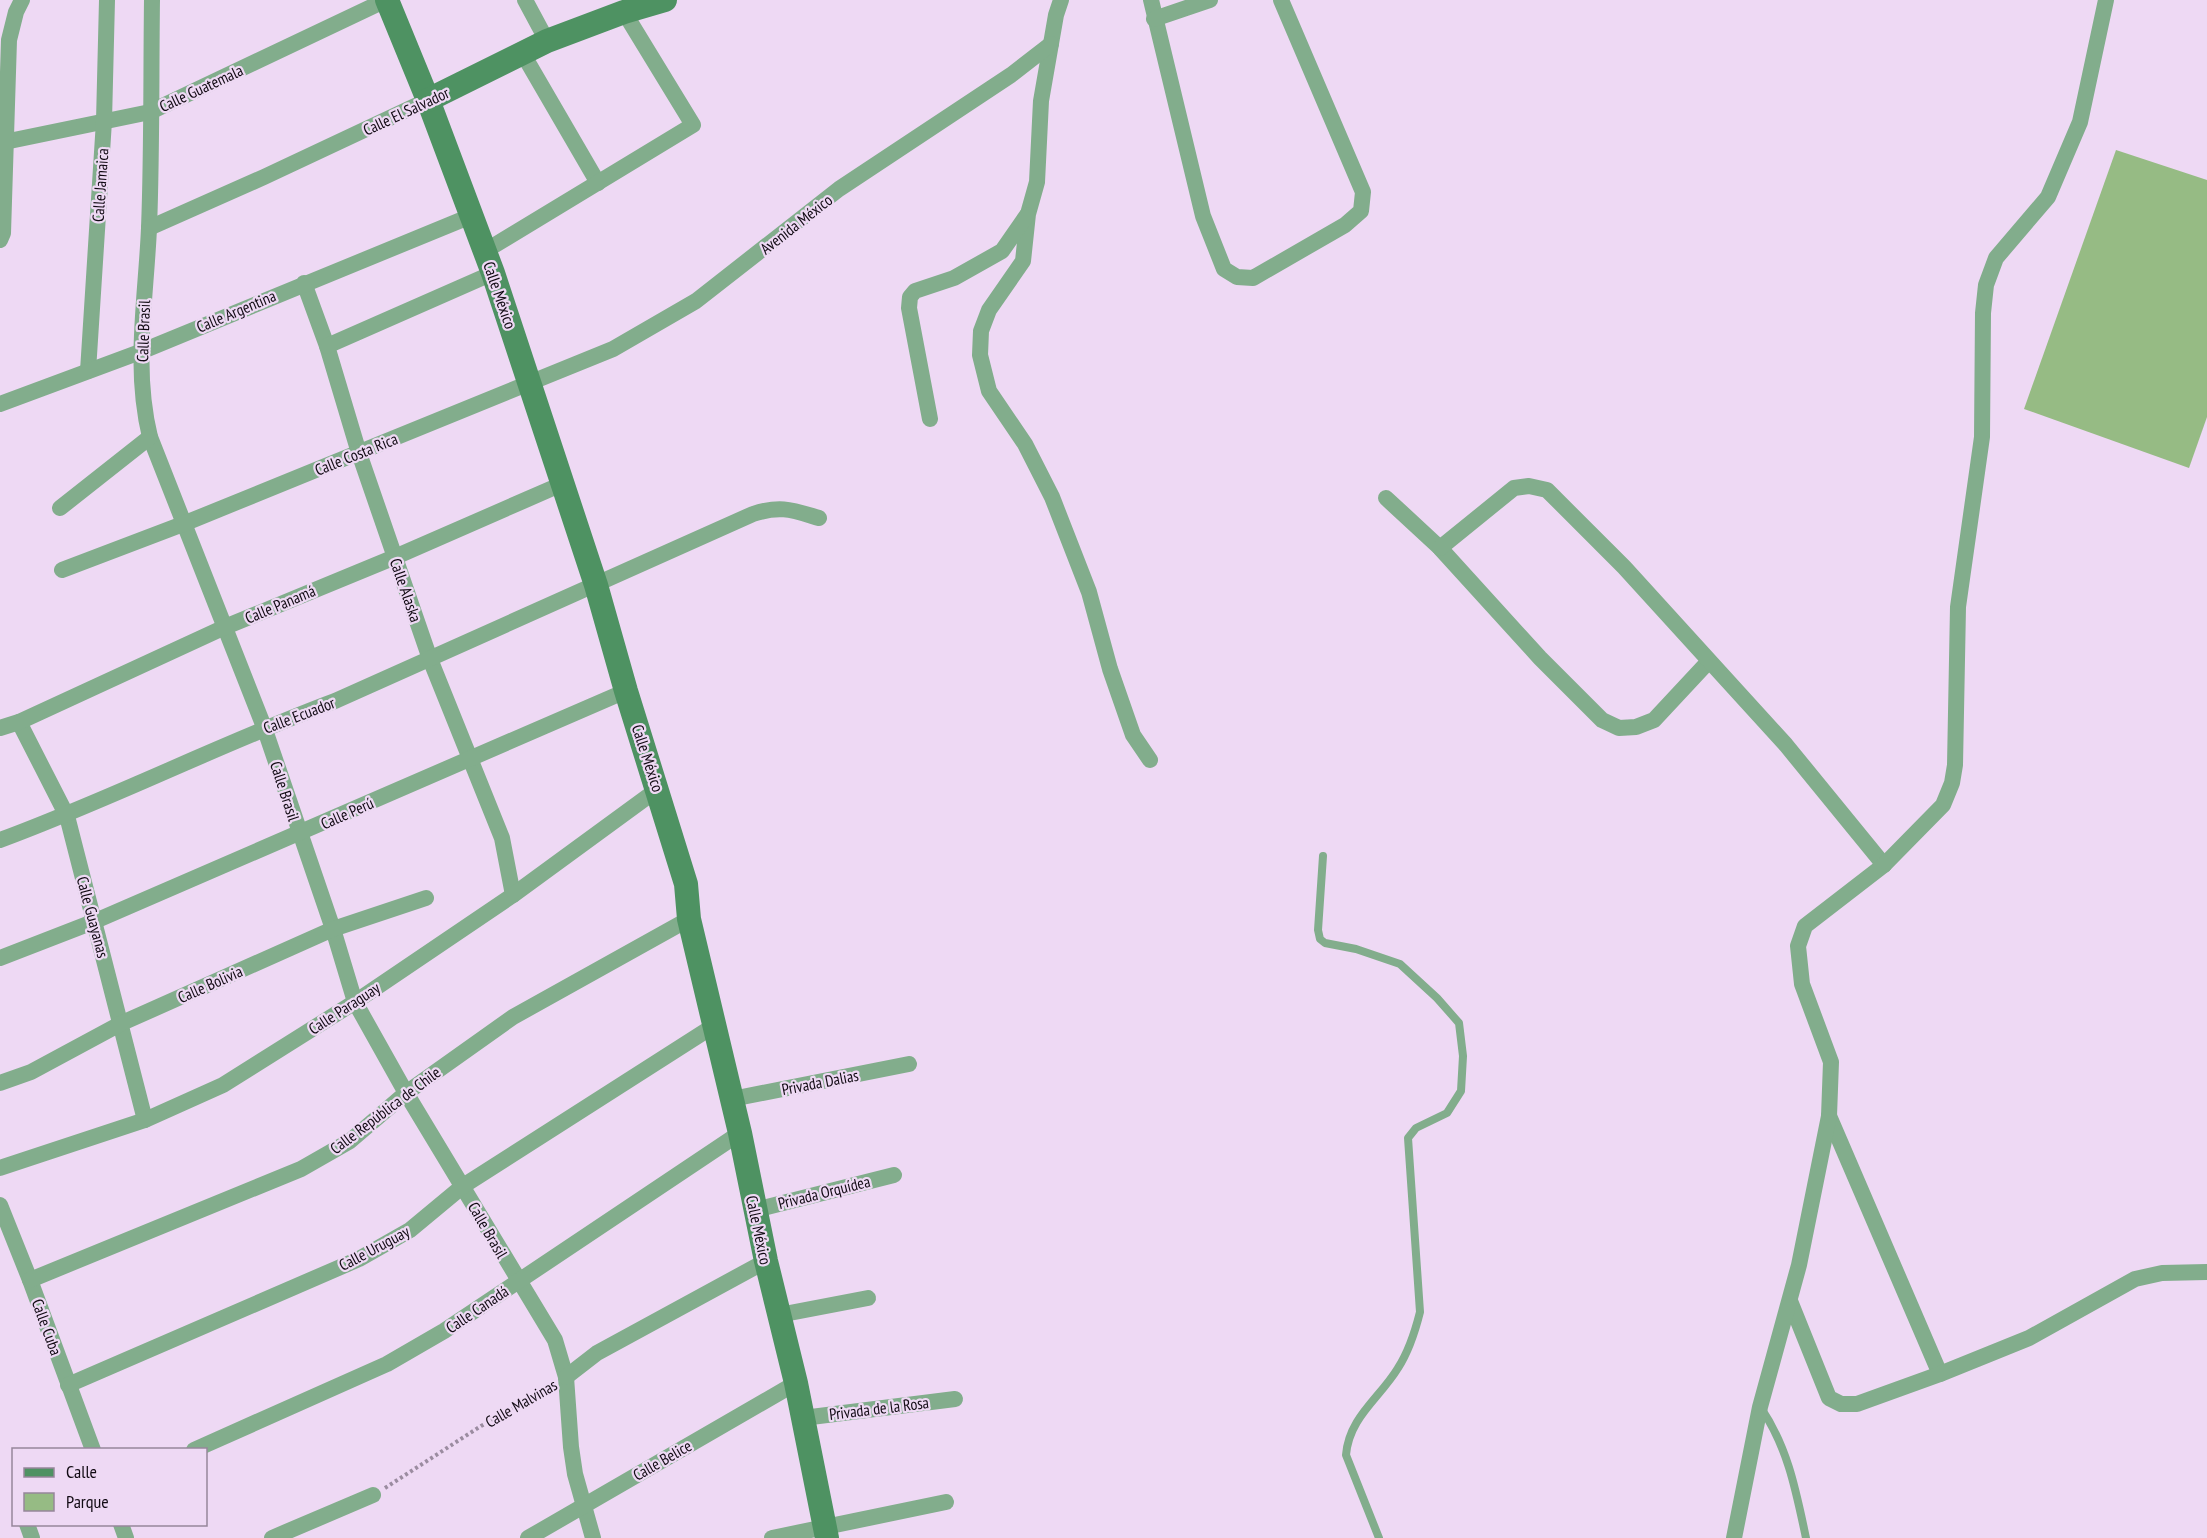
<svg xmlns="http://www.w3.org/2000/svg" width="2207" height="1538" viewBox="0 0 2207 1538" font-family="'PT Sans Narrow',sans-serif">
  <style>
    .green { fill: #96bb84 }
    .lines { fill: none; stroke-linecap: round; stroke-linejoin: round }
    .path { stroke: #9b8ca0; stroke-width: 4; stroke-dasharray: 3 3; stroke-linecap: butt }
    .lane { stroke: #82ad8c; stroke-width: 8 }
    .street { stroke: #82ad8c; stroke-width: 16 }
    .secondary { stroke: #4e9262; stroke-width: 24 }
    .labels { text-anchor: middle; stroke-width: 4.5; stroke-linejoin: round; paint-order: stroke }
    .street-label { font-size: 16px; fill: #110a13; stroke: #eed9f4 }
  </style>
  <rect width="100%" height="100%" fill="#eed9f4"/>
  <polygon class="green" points="2116,150 2207,180 2207,417 2189,468 2024,409"/>
  <g class="lines">
    <polyline class="path" points="385,1488 481,1426 550,1387"/>
    <g class="lane">
      <path d="M1323,856L1318,930L1320,939L1325,943L1356,949L1400,964L1437,998L1459,1023L1463,1056L1461,1091L1447,1113L1416,1128L1408,1138L1420,1312C1415,1332 1409,1351 1398,1368C1380,1398 1349,1417 1346,1455L1379,1538"/>
      <path d="M1761,1408C1788,1448 1796,1491 1806,1538"/>
    </g>
    <g class="street">
      <path d="M152,0C151,76 152,152 149,228C146,298 133,368 150,437L264,727L333,929L355,1002L406,1093L555,1340L566,1377L571,1447L575,1474L593,1538"/>
      <polyline points="525,0 547,41"/>
      <polyline points="1061,0 1056,15 1041,101 1037,182 1028,214 1023,261 989,310 981,331 980,355 989,391 1025,444 1052,497 1089,592 1110,669 1133,735 1150,760"/>
      <polyline points="1151,0 1203,216 1224,269 1237,277 1253,278 1345,225 1361,211 1363,192 1281,0"/>
      <polyline points="1154,19 1210,0"/>
      <polyline points="523,54 598,183"/>
      <polyline points="0,143 150,112 386,0"/>
      <polyline points="149,228 264,177 428,100"/>
      <polyline points="0,240 3,233 9,40 16,12 22,0"/>
      <polyline points="485,251 693,125 624,12"/>
      <polyline points="304,283 327,346 359,453 430,659 502,838 513,895"/>
      <polyline points="327,346 493,273"/>
      <polyline points="88,371 104,121 107,0"/>
      <polyline points="0,404 140,352 471,216"/>
      <polyline points="930,419 909,308 910,297 915,291 954,278 1002,251 1027,215"/>
      <polyline points="1386,498 1440,548 1540,658 1602,720 1619,728 1636,727 1654,720 1709,661"/>
      <polyline points="60,508 150,437"/>
      <polyline points="1440,548 1514,488 1529,486 1547,490 1624,567 1786,745 1884,865"/>
      <polyline points="62,570 183,524 613,349 696,301 839,189 1011,75 1051,44"/>
      <polyline points="19,722 67,816 145,1120"/>
      <polyline points="0,728 19,722 225,627 395,557 562,484"/>
      <path d="M0,840C114,798 222,743 335,701L753,514C781,505 792,510 819,518"/>
      <polyline points="0,958 93,922 626,691"/>
      <polyline points="0,1083 31,1072 122,1023 333,929 426,898"/>
      <polyline points="732,1099 909,1064"/>
      <polyline points="1829,1116 1940,1374"/>
      <polyline points="0,1168 145,1120 223,1085 355,1002 513,895 658,789"/>
      <polyline points="0,1205 30,1280 93,1450"/>
      <polyline points="755,1210 894,1175"/>
      <polyline points="30,1280 301,1169 350,1141 406,1093 513,1017 689,919"/>
      <polyline points="1790,1301 1829,1398 1841,1404 1857,1404 1940,1374 2029,1338 2135,1279 2162,1273 2207,1272"/>
      <polyline points="779,1315 868,1298"/>
      <polyline points="566,1377 597,1353 766,1261"/>
      <polyline points="68,1385 359,1259 410,1230 463,1186 715,1025"/>
      <polyline points="803,1418 955,1399"/>
      <polyline points="194,1450 387,1364 444,1331 740,1133"/>
      <polyline points="27,1524 32,1538"/>
      <polyline points="121,1524 126,1538"/>
      <polyline points="272,1538 373,1495"/>
      <polyline points="528,1538 796,1383"/>
      <polyline points="772,1538 946,1502"/>
      <polyline points="1734,1538 1760,1407 1799,1265 1829,1116 1831,1062 1802,984 1798,946 1805,926 1884,865 1943,805 1952,783 1955,765 1958,607 1982,437 1983,313 1986,285 1996,258 2048,197 2080,122 2106,0"/>
    </g>
    <g class="secondary">
      <polyline points="387,0 428,100 493,273 596,585 626,691 686,884 689,919 740,1133 766,1261 796,1383 827,1538"/>
      <polyline points="428,100 547,41 624,12 665,0"/>
    </g>
  </g>
  <g class="labels">
    <g class="street-label">
      <text transform="translate(201 88) rotate(-25)" y="6">Calle Guatemala</text>
      <text transform="translate(406 111) rotate(-25)" y="6">Calle El Salvador</text>
      <text transform="translate(100 185) rotate(-86)" y="6">Calle Jamaica</text>
      <text transform="translate(796 224) rotate(-38)" y="6">Avenida México</text>
      <text transform="translate(500 295) rotate(71)" y="6">Calle México</text>
      <text transform="translate(236 311) rotate(-23)" y="6">Calle Argentina</text>
      <text transform="translate(143 331) rotate(-88)" y="6">Calle Brasil</text>
      <text transform="translate(356 454) rotate(-22)" y="6">Calle Costa Rica</text>
      <text transform="translate(406 590) rotate(71)" y="6">Calle Alaska</text>
      <text transform="translate(280 604) rotate(-23)" y="6">Calle Panamá</text>
      <text transform="translate(299 715) rotate(-21)" y="6">Calle Ecuador</text>
      <text transform="translate(648 758) rotate(72)" y="6">Calle México</text>
      <text transform="translate(285 791) rotate(72)" y="6">Calle Brasil</text>
      <text transform="translate(347 813) rotate(-24)" y="6">Calle Perú</text>
      <text transform="translate(93 917) rotate(75)" y="6">Calle Guayanas</text>
      <text transform="translate(210 984) rotate(-24)" y="6">Calle Bolivia</text>
      <text transform="translate(344 1008) rotate(-33)" y="6">Calle Paraguay</text>
      <text transform="translate(820 1082) rotate(-11)" y="6">Privada Dalias</text>
      <text transform="translate(385 1110) rotate(-37)" y="6">Calle República de Chile</text>
      <text transform="translate(824 1192) rotate(-14)" y="6">Privada Orquídea</text>
      <text transform="translate(488 1230) rotate(60)" y="6">Calle Brasil</text>
      <text transform="translate(759 1230) rotate(78)" y="6">Calle México</text>
      <text transform="translate(374 1248) rotate(-28)" y="6">Calle Uruguay</text>
      <text transform="translate(477 1309) rotate(-34)" y="6">Calle Canadá</text>
      <text transform="translate(47 1327) rotate(70)" y="6">Calle Cuba</text>
      <text transform="translate(521 1403) rotate(-30)" y="6">Calle Malvinas</text>
      <text transform="translate(879 1408) rotate(-7)" y="6">Privada de la Rosa</text>
      <text transform="translate(662 1460) rotate(-30)" y="6">Calle Belice</text>
    </g>
  </g>
  <rect x="12" y="1448" width="195" height="78" fill="#eed9f4" stroke="#96869a" stroke-width="1.5"/>
  <rect x="24" y="1468" width="30" height="9" fill="#4e9262" stroke="#96869a" stroke-width="1.5"/>
  <text x="66" y="1478" font-size="18" fill="#110a13">Calle</text>
  <rect x="24" y="1493" width="30" height="18" fill="#96bb84" stroke="#96869a" stroke-width="1.5"/>
  <text x="66" y="1508" font-size="18" fill="#110a13">Parque</text>
</svg>
